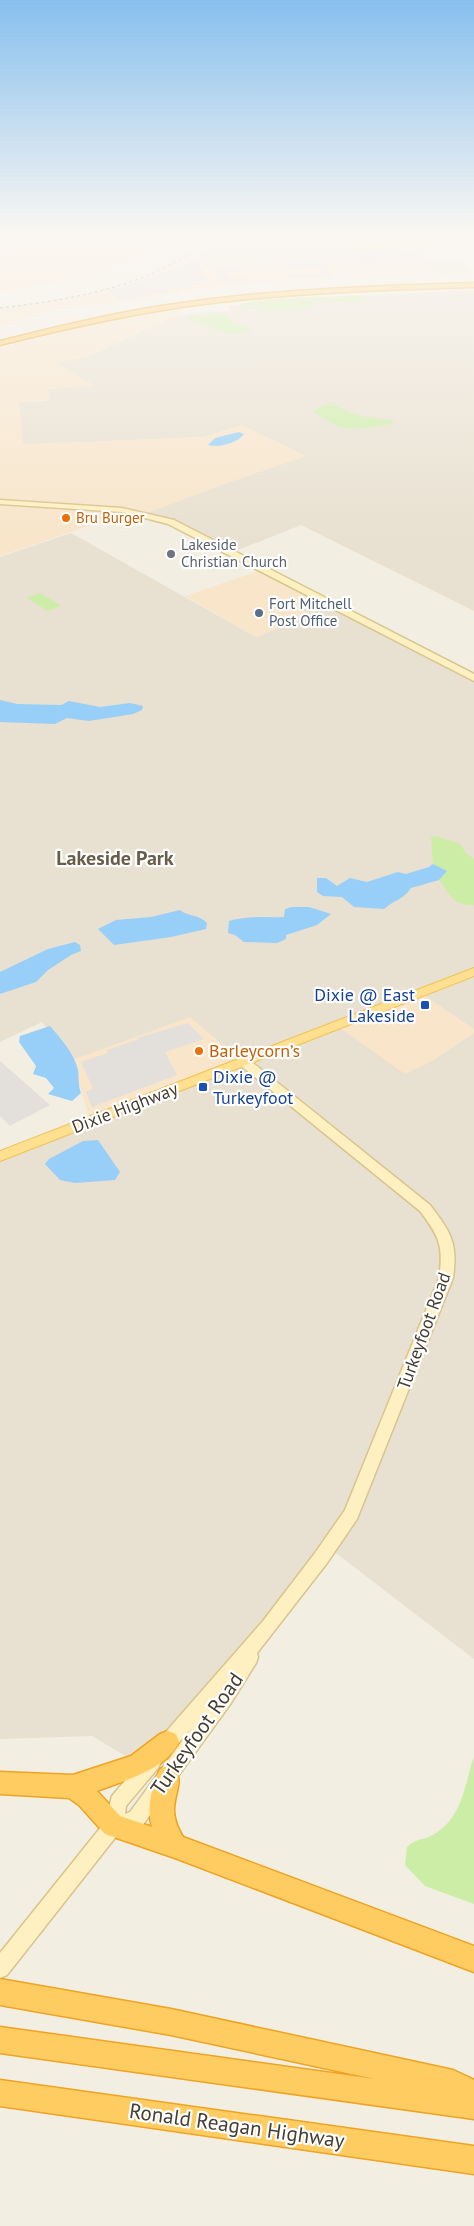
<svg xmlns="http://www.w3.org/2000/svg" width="474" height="2226" viewBox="0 0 474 2226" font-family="'PT Sans',sans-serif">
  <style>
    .residential { fill: #e8e0d0 }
    .commercial { fill: #f8e5ca }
    .green { fill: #cceda6 }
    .parking { fill: #e3e0dc }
    .water { fill: #97cff8 }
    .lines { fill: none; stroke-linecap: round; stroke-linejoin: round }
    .secondary-casing { stroke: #d8c58d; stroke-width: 3 }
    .primary-casing { stroke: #f0c254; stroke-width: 2 }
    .highway-casing { stroke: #eea422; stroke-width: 3 }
    .secondary { fill: #fff0c1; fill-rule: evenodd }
    .primary { fill: #ffe090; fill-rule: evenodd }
    .highway { fill: #ffcc62; fill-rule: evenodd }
    .rail { stroke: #949494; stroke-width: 1; stroke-dasharray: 3 3; stroke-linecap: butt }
    .food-dot { fill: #e8710a; stroke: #fff; stroke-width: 2 }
    .worship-dot { fill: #6b7280; stroke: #fff; stroke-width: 2 }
    .service-dot { fill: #5c6f8a; stroke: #fff; stroke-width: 2 }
    .transit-dot { fill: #1a4fb4; stroke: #fff; stroke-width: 2 }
    .labels { text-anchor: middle; stroke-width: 4.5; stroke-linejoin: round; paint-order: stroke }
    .far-food-label { font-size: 15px; fill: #c56008; stroke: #fff; text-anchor: start }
    .far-worship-label { font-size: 15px; fill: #5b616d; stroke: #fff; text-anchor: start }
    .far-service-label { font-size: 15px; fill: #4e5e75; stroke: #fff; text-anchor: start }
    .transit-label { font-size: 18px; fill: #164399; stroke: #fff; text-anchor: end }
    .food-label { font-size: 18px; fill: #c56008; stroke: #fff; text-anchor: start }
    .street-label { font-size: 18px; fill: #453e32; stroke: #fff }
    .quarter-label { font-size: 20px; font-weight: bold; fill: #695c48; stroke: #fff }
    .near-street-label { font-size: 21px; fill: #453e32; stroke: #fff }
  </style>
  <rect width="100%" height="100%" fill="#f3eee2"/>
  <g class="residential">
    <polygon points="0,232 45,232 66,235 0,253"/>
    <polygon points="240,232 291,232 288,233 295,236 322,233 333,236 346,252 349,258 206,266 198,254 205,253 207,248"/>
    <polygon points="434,232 474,232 474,237 443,240"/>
    <polygon points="449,246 457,253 421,255 414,248"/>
    <polygon points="462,259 474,272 439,274 426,261"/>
    <polygon points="474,290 474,611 301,525 233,552 203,536 144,514 218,486 305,456 242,425 204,437 23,445 19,402 46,401 48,389 93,386 56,363 93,354 171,318 195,313 230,311 229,306 239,306 241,304 258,300 302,297 333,297"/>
    <polygon points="71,533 256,637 310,615 297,607 322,598 474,677 474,1029 421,994 432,1061 474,1033 474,1659 328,1547 139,1764 92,1736 0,1739 0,1156 193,1082 72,1060 42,1022 0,1042 0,557"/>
  </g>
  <g class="commercial">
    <polygon points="45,232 165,232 146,256 56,283 0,291 0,253 64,235"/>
    <polygon points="414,248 439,274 296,280 210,287 152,298 57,309 0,326 0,309 52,302 117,288 169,267 192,254 198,254 206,266 348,258 346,252"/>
    <polygon points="175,310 183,315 171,318 91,355 57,363 95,386 48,389 49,400 19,402 23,444 204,437 242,425 306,456 218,486 144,514 122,510 118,516 0,556 0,348 90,325"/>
    <polygon points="265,569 322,598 297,607 311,615 256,637 185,596"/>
    <polygon points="421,993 474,1029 474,1033 432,1061 405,1074 337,1026"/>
    <polygon points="190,1017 244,1062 90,1121 72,1060"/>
  </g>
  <g class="green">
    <polygon points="182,232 240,232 207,248 182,240"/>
    <path d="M291,232H434L449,246L346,252C342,248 338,241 333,237C321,227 301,238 287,233Z"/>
    <path d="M363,295L368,302H310V308C298,310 284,312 271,311C260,310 250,307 239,306L241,304C282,296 322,298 363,295Z"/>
    <path d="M220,313L226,314L234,324L252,329C232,342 208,327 189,319V317Z"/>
    <path d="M333,403C351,416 371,419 392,420L394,424C378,426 349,433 335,425C328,422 322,416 315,413V410L324,405Z"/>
    <polygon points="40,593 61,606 48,611 27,598"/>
    <path d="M436,836L460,844L466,853L474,859V905C453,906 450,894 439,880L447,871L433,864L431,837Z"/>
    <path d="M474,1756V1904L425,1886L405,1865L407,1847C419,1837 421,1841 431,1836C463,1819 464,1786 474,1756Z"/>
  </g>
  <g class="parking">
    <polygon points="409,249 414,250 426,261 397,261 394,256 370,257 379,264 361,265 357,260 353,260 349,253"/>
    <polygon points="185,260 196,260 207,279 186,288 176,290 172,287 166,288 170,292 119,300 108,291 178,268 177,265 187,264"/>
    <polygon points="346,260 348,262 324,263 332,276 291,278 289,275 322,273 319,268 288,269 284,263"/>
    <polygon points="213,268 238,268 239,271 226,272 230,279 244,278 246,281 222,282"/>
    <polygon points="188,1023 204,1039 165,1052 177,1075 92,1107 86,1092 93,1088 81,1062 108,1053 107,1050 137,1040 137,1038"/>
    <polygon points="0,1061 50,1105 10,1126 0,1116"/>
  </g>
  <g class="water">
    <path d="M239,432L244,434C238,443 218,448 208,445L215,438Z"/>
    <polygon points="0,700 17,704 61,705 69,701 100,707 130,703 143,706 142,710 133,714 89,721 67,718 55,724 0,722"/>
    <path d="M433,864L447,871L439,880L411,888C403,900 394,900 384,909L354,907L342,897L323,896L317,892V878H326L337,886L350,878L367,882L398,872L406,874L429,867Z"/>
    <path d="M292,907H309L331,914L317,925L286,935V939L277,943L244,942L235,935L228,933L229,921C248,915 265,918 284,917L285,909Z"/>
    <path d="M180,910C188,917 199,914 207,923L206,929L171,937L114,945L98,929L116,920L151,917Z"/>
    <polygon points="75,942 80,945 81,951 71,955 48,970 36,982 0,994 0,972 48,949"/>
    <path d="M50,1026C61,1039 74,1053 78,1070C79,1078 78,1085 81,1093L72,1101L48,1094L54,1088L46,1078L33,1074L36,1066L19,1042L20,1036Z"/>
    <polygon points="98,1140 120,1172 115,1180 75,1183 60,1180 45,1164 49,1159 83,1141"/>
  </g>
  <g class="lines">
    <g class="secondary-casing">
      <g id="secondary">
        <polygon points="0,500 122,508 174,520 474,674 474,681 168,524 122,512 0,504"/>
        <path d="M244,1058L248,1059L430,1205C451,1233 458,1242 453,1278L357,1519L327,1563L257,1653L258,1657L256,1663L231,1703L142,1826L118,1834L7,1975L0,1978V1953L105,1822L112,1796L146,1756L152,1753L158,1756L161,1762L158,1768L126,1806L125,1814L130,1812L193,1726L170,1753L164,1756L158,1753L155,1747L158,1741L263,1621L315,1553L345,1510L439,1278C444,1246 439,1236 420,1211L240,1065L238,1062L240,1059Z"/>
      </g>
    </g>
    <g class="primary-casing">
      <polygon id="primary" points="474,968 474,976 0,1161 0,1151"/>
    </g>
    <g class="highway-casing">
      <g id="highway">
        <path d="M474,283V287C377,290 279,293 182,307C121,316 60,330 0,345V341C60,326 121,311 182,303C279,289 377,286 474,283Z"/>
        <path d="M168,1731L176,1734L179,1742C168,1769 123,1781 97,1791L120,1816L152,1827C146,1807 152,1787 160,1769L168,1766L176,1769C186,1791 162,1803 183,1837L474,1946V1972L175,1858L105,1834L79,1805L69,1798L0,1794V1772L73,1775L131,1756L160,1734Z"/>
        <polygon points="0,1979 171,2009 453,2070 474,2080 474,2119 0,2053 0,2027 375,2079 171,2035 0,2005"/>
        <polygon points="0,2080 474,2146 474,2174 0,2106"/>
      </g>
    </g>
    <use href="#secondary" class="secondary"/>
    <use href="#primary" class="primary"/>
    <use href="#highway" class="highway"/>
    <path class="rail" d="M0,308C52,302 104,294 153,273C178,262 202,246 226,232"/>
  </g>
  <linearGradient id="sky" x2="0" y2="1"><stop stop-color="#87bfee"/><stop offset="0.43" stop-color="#faf7f2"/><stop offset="1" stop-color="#faf7f2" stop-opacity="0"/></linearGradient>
  <rect width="474" height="543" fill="url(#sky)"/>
  <g class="food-dot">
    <circle cx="66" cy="518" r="5"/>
    <circle cx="199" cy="1051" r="5"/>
  </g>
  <circle class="worship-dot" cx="171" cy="554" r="5"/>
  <circle class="service-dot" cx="259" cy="613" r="5"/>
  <g class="transit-dot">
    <rect x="420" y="1000" width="10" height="10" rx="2.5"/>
    <rect x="198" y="1082" width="10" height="10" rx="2.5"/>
  </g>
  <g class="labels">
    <g class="far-food-label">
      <text x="76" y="523">Bru Burger</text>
    </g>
    <g class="far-worship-label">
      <text x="181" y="550">Lakeside<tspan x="181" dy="17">Christian Church</tspan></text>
    </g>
    <g class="far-service-label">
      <text x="269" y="609">Fort Mitchell<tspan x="269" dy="17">Post Office</tspan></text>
    </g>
    <g class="transit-label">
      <text x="415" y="1001">Dixie @ East<tspan x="415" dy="21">Lakeside</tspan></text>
      <text x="213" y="1083" text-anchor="start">Dixie @<tspan x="213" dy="21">Turkeyfoot</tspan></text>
    </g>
    <g class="food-label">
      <text x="209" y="1057">Barleycorn’s</text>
    </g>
    <g class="street-label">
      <text transform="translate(125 1108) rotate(-21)" y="6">Dixie Highway</text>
      <text transform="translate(424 1331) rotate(-70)" y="6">Turkeyfoot Road</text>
    </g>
    <g class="quarter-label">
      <text x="115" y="865">Lakeside Park</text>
    </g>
    <g class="near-street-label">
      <text transform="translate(197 1734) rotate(-55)" y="7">Turkeyfoot Road</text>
      <text transform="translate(237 2126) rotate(8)" y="7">Ronald Reagan Highway</text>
    </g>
  </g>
</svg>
